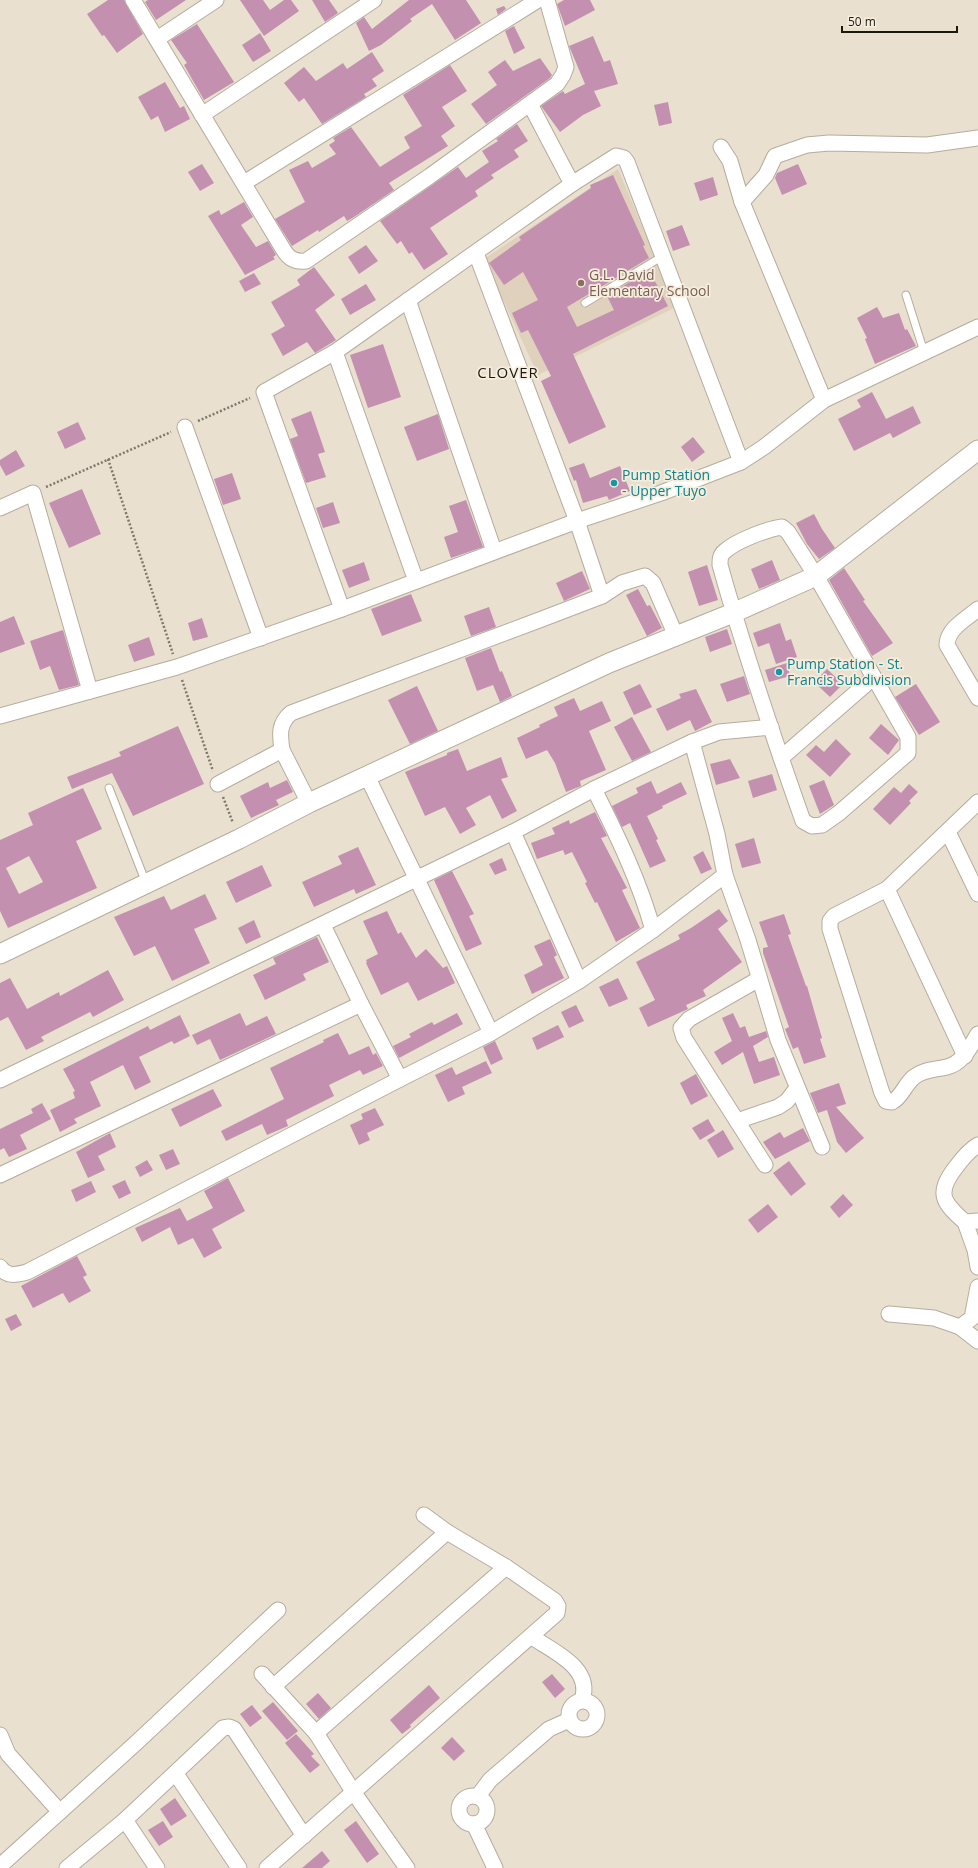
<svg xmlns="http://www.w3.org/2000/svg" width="978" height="1868" viewBox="0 0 978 1868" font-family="'Open Sans',sans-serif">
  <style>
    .built { fill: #dfd1bc }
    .building { fill: #c490b0; fill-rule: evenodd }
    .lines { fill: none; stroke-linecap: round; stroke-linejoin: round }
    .service-casing { stroke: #b5ac9d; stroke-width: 9 }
    .minor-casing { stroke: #b5ac9d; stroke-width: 17 }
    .tertiary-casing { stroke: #b5ac9d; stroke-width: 21 }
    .path { stroke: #7e786d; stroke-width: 2.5; stroke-dasharray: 2 2; stroke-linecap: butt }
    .service { stroke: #fff; stroke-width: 7 }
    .minor { stroke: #fff; stroke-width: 15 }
    .tertiary { stroke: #fff; stroke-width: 19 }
    .education-dot { fill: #8d6e63; stroke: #f6eddc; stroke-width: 1.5 }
    .culture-dot { fill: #0f9aa8; stroke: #f6eddc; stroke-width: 1.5 }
    .labels { text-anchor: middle; stroke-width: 3.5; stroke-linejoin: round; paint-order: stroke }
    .education-label { font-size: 14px; fill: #785e54; stroke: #f6eddc; text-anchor: start }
    .culture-label { font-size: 14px; fill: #0d838f; stroke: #f6eddc; text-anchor: start }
    .neighbourhood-label { font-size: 15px; letter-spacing: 1px; fill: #1b1812; stroke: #f6eddc }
  </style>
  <rect width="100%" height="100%" fill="#e9e0cf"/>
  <polygon class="built" points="618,169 676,307 538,375 484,259"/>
  <g class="building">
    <polygon points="108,0 124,0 143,34 117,53 104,35 102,36 87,14"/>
    <polygon points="148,0 186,0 156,20 145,2"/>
    <polygon points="240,0 263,0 270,10 284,0 291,0 299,11 264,36"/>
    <polygon points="312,0 329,0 338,13 325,22"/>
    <polygon points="409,0 466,0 481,23 455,40 432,4 410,19 412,21 381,45 369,51 356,23 364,17 372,29"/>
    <polygon points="564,0 590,0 595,10 565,26 557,4"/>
    <polygon points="504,6 506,9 498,15 496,9"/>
    <polygon points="197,24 234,82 204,100 184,65 187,63 171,40"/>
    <polygon points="514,26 525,48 514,54 505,31"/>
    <polygon points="260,33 271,51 253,62 242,45"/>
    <polygon points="593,36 604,62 610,60 618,84 594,91 601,106 583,115 560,132 541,106 563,91 565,94 585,84 569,46"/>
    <polygon points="372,52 384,71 372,79 377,86 364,94 366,97 322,124 304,98 299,102 284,83 304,67 316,81 343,63 347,69"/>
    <polygon points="540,58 552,75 550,78 486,124 471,104 497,85 488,72 505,60 513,71"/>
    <polygon points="450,65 467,91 442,107 455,126 441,136 448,146 389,183 394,190 354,217 347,221 344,216 319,232 318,230 292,246 275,219 305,202 289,170 308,161 312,168 336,154 329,145 335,141 333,138 351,127 380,167 410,148 404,137 422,126 403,95"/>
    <polygon points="165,82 180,108 184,106 190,119 165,132 158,116 151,120 138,97"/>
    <polygon points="668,102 672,123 659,126 654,105"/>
    <polygon points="517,124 528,141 514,150 519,157 491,175 494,178 475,191 478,196 430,228 448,254 424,270 412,252 409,254 401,241 397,244 380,221 458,167 466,178 489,162 482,151 498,141 496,139"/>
    <polygon points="202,164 214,183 200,191 188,172"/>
    <polygon points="798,164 807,184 782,195 775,178 777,173"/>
    <polygon points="613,175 645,245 643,246 649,258 567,307 577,327 614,310 607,296 649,270 668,306 573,354 606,427 569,444 541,381 551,376 528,330 521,333 512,313 538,300 523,272 504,285 489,263 521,240 519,237 591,188 590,185"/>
    <polygon points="713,177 718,195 700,201 694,183"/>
    <polygon points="244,202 253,217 241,225 256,247 268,241 276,255 273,257 275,259 245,275 208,216 219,210 221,215"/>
    <polygon points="682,225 690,245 673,251 666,231"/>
    <polygon points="366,245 378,261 359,274 348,257"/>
    <polygon points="314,267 335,295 315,310 336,340 315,353 307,342 283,356 271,334 285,326 271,302 300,285 297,280"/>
    <polygon points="254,273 261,284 245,292 239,281"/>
    <polygon points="366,284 376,300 350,315 341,299"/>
    <polygon points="877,307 883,318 899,313 905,330 907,329 916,346 875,364 865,339 867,338 857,318"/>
    <polygon points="383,344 401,397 368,408 350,355"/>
    <polygon points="872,392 886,419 913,406 921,423 893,438 890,433 854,451 838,419 861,407 857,400"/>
    <polygon points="311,411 325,452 318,454 326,477 306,483 290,439 298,436 291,419"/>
    <polygon points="438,414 449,449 417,461 404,427"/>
    <polygon points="78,422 86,439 65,449 57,432"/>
    <polygon points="693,437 705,452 692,462 681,447"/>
    <polygon points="16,450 25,466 6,476 0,465 0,460"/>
    <polygon points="584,463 590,478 620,466 630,491 609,500 607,496 583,503 576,480 574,481 569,468"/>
    <polygon points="232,473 241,499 223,505 214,479"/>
    <polygon points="82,489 101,534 69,548 49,503"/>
    <polygon points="466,500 483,547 451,558 444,537 458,532 449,506"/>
    <polygon points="333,502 340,523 323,528 316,508"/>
    <polygon points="814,514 822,529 835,548 819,559 807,544 796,523"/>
    <polygon points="772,560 780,580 759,589 751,569"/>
    <polygon points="364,562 370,580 349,588 342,570"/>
    <polygon points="707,565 718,600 699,606 688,572"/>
    <polygon points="844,568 865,600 863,601 893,643 872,656 829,580"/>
    <polygon points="582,571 590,589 564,601 556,583"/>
    <polygon points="638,589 647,606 650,605 662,628 647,636 626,595"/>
    <polygon points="411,594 422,621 382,636 371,609"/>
    <polygon points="489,607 496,627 471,636 464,616"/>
    <polygon points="14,616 25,644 0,653 0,622"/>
    <polygon points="202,618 208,637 193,641 188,623"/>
    <polygon points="780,623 786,641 791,639 797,657 776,664 769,643 758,647 753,633"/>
    <polygon points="727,629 732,644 710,652 705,637"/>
    <polygon points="63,630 79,685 59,690 50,666 40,670 30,641"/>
    <polygon points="149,637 155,655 134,662 128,645"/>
    <polygon points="491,648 500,672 502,671 512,696 500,702 493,685 477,691 465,658"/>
    <polygon points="787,663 790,676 769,682 765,670"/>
    <polygon points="827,669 843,684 830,697 814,682"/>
    <polygon points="744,676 750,694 727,702 720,684"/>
    <polygon points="640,684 652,707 634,715 623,692"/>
    <polygon points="916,684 940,722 919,735 895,697"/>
    <polygon points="417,686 438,731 410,744 388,700"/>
    <polygon points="696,689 712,722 695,731 690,720 667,731 656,709 681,698 679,694"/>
    <polygon points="574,698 580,711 602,701 611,721 589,731 606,770 580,781 581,786 566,792 555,763 547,750 526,759 517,738 540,727 539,725 558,716 554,707"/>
    <polygon points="632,717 651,752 632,761 614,727"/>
    <polygon points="881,724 899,740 888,755 869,738"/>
    <polygon points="178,726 204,784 133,816 112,773 72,789 67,777 121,756 119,752"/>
    <polygon points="836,739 851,754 830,777 806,755 816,745 824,752"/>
    <polygon points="458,749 467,771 501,757 508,777 501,779 517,811 502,819 490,795 466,808 476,825 460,834 445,807 425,816 405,772 447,755 447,753"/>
    <polygon points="730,759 740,778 716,785 710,764"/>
    <polygon points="772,774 777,790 753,798 748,781"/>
    <polygon points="287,780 293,792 276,800 279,805 251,818 240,796 268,782 270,788"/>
    <polygon points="824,780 834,805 820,814 809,786"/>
    <polygon points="651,781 657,794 681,782 687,794 662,806 663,808 647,816 658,839 656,840 666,861 650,868 630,823 622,827 612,806 638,793 636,788"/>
    <polygon points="909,784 918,792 909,801 911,803 890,825 873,809 894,787 901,793"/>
    <path d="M83,788L102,829L76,841L97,888L8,928L0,911V840L33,825L28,813ZM29,856L43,882L19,894L6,868Z"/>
    <polygon points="595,812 607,836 601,838 627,888 622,890 640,928 616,942 597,902 595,903 585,883 587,882 572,852 565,855 563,850 537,859 531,843 555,834 552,828 569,820 570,824"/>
    <polygon points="754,838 761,863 742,868 735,844"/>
    <polygon points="358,847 376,885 356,894 354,889 314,907 302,882 342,864 338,856"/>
    <polygon points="703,851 712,869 701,874 693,857"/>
    <polygon points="502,858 507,870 495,875 489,864"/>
    <polygon points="262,865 272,886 236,903 226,882"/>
    <polygon points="452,871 474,914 469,916 482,944 466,951 434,880"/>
    <polygon points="205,894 217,919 194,929 210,963 172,981 155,946 134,956 114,917 164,896 171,910"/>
    <polygon points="719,909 728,921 718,929 742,962 703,990 706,996 686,1005 688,1009 648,1027 639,1008 655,1000 636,962 680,939 678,935 691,928"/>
    <polygon points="387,911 398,934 401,932 416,958 426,949 443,968 447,966 455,983 418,1001 408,982 381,995 366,963 367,962 366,960 378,954 363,921"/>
    <polygon points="784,914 791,934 788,935 806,986 807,986 822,1038 820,1039 826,1057 804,1064 798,1047 793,1049 785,1029 789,1027 763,953 763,948 768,947 759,922"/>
    <polygon points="254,920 261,937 246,944 238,928"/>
    <polygon points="317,937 329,962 303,974 306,980 265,1000 253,975 276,964 273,958"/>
    <polygon points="550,939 557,955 554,957 564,978 532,994 524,975 543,965 534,946"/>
    <polygon points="108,970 124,1000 93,1017 90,1012 41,1037 44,1041 26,1050 8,1017 0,1021 0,983 10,978 27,1009 59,992 60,996"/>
    <polygon points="618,978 628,999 609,1007 599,987"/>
    <polygon points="576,1005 584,1021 569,1028 561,1012"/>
    <polygon points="240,1013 246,1026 267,1016 276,1034 220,1060 210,1039 197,1045 192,1035"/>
    <polygon points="457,1013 463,1024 399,1058 393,1046 411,1037 409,1034 432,1022 434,1025"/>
    <polygon points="733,1013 740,1028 745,1026 749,1037 766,1031 768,1037 753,1046 759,1062 774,1057 780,1075 754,1084 743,1052 722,1065 714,1052 732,1041 722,1018"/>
    <polygon points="180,1015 190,1036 174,1044 172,1041 139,1057 151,1082 135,1090 123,1065 90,1082 101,1106 74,1119 77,1123 60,1132 50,1110 75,1098 73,1092 75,1091 63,1069 148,1026 150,1030"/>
    <polygon points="558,1025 564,1037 537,1050 532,1038"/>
    <polygon points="338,1033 349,1055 369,1046 373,1055 376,1053 383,1066 363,1075 360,1070 329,1085 334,1096 286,1120 288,1126 267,1135 262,1124 226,1141 221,1131 284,1099 270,1068 324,1042 323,1040"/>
    <polygon points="495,1041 503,1059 491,1065 483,1047"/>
    <polygon points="486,1061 492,1073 462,1087 465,1094 448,1102 435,1075 452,1067 456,1075"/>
    <polygon points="696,1074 708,1096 691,1105 680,1083"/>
    <polygon points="839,1083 846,1104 836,1107 864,1138 846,1153 837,1142 827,1110 818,1113 810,1093"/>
    <polygon points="213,1089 222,1106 180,1127 171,1109"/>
    <polygon points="42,1103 51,1119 20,1135 27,1149 9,1157 4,1148 0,1150 0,1129 33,1113 31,1109"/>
    <polygon points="375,1108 384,1125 367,1133 370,1140 359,1145 350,1125 363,1119 361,1114"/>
    <polygon points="708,1119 715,1131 700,1140 692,1128"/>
    <polygon points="803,1128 810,1141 775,1159 763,1142 780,1132 784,1138"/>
    <polygon points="723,1130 734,1149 718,1158 707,1140"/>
    <polygon points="110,1133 116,1147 98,1156 105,1170 88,1178 76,1152"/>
    <polygon points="173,1149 180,1164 166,1170 159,1155"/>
    <polygon points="147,1160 153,1170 140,1177 135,1167"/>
    <polygon points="789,1161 806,1184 791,1196 773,1173"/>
    <polygon points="228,1178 245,1211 212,1229 222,1248 204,1258 193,1238 178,1245 170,1227 142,1242 135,1228 180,1208 187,1221 213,1208 204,1191"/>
    <polygon points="125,1180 131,1193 119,1199 112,1186"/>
    <polygon points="91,1181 96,1192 76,1202 71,1190"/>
    <polygon points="843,1194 853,1205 839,1218 830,1207"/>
    <polygon points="768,1204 778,1217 758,1233 748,1220"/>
    <polygon points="77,1256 87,1275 83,1277 91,1291 69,1303 63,1293 33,1308 21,1286"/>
    <polygon points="16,1314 22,1325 11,1331 5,1319"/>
    <polygon points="552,1674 565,1689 555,1698 542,1682"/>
    <polygon points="429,1685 440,1698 410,1725 411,1727 402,1734 390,1720"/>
    <polygon points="318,1693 331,1708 319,1719 306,1704"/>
    <polygon points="273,1702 298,1731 287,1740 262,1711"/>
    <polygon points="252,1705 262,1718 250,1727 240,1714"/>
    <polygon points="296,1734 314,1754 311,1756 320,1765 310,1773 285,1743"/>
    <polygon points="452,1737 465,1751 454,1761 441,1748"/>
    <polygon points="175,1798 187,1816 171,1826 160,1809"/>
    <polygon points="163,1821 173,1837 159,1846 148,1830"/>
    <polygon points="356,1821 379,1854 367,1863 344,1830"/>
    <polygon points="322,1851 330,1861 322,1868 302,1868"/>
  </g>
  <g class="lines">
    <g class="service-casing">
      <g id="service">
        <polyline points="906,295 924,352"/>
        <polyline points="585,303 663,256"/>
        <polyline points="109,788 146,883"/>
      </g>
    </g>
    <g class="minor-casing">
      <g id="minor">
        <path d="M133,0L283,249C289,259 295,262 306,261L430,176L557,84L563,75L566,67L547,0"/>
        <polyline points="157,39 216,0"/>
        <polyline points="530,104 572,184"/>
        <polyline points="202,115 374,0"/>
        <polyline points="721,147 730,161 742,202 824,400"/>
        <polyline points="244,183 538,0"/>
        <polyline points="742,202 766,175 775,156 807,145 829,143 927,145 978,138"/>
        <polyline points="476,253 577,521 602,596"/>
        <polyline points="408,300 494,551"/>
        <polyline points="335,352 416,581"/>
        <polyline points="185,427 261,638"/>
        <polyline points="0,508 33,493 90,691"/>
        <path d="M782,527L788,532L816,576L908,737V753L839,813L822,825L812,826L803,821C773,736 744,651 720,565C720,559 720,555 725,551C736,541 767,529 782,527Z"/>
        <polyline points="342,609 264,392 335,352 572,184 616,156 624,158 627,162 741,462"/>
        <path d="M978,609C966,619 947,629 947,645L978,698"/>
        <polyline points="0,716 177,667 342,609 577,521 661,493 741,462 764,447 824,400 978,327"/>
        <polyline points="692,742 719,732 771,727"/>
        <polyline points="282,750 309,803"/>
        <polyline points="781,758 873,678"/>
        <polyline points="367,776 491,1033"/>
        <path d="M218,784L282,750C280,735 278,724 291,713L542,619L602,596L622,583L645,576L653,583L676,636"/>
        <path d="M594,789C617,835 639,880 653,930"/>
        <path d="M978,802L887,889L834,916L830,921V929L882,1093L886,1101L892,1102C902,1097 905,1084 914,1077C924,1069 935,1070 947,1067C963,1063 970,1047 978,1034"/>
        <polyline points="513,832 579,981"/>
        <polyline points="948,832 978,894"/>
        <polyline points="887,889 965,1056"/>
        <polyline points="323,925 361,1004"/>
        <polyline points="759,979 689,1019 681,1028 684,1038 765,1165"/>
        <polyline points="0,1080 513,832 594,789 692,742 717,834 725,875 748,940 778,1040 822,1147"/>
        <polyline points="737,1121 778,1107 787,1101 797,1088"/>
        <path d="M978,1145C969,1150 962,1159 956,1167C936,1193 942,1202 965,1222L978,1221"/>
        <polyline points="0,1175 361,1004 400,1079"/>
        <polyline points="965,1222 975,1250 978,1267"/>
        <path d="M0,1267C7,1277 16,1275 27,1272L400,1079L491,1033L579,981L653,930L725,875"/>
        <polyline points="978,1287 972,1318 960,1327 978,1341"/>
        <polyline points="889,1314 934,1318 960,1327"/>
        <path d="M532,1637C554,1652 593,1668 582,1700"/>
        <polyline points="262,1674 316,1733 354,1793 407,1868"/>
        <polyline points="273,1687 447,1532"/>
        <circle cx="583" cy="1715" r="14"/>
        <polyline points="316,1733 506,1567"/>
        <polyline points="0,1735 8,1754 60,1812"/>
        <polyline points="176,1774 239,1868"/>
        <circle cx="473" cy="1810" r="14"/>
        <polyline points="478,1796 490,1780 549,1729 569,1720"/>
        <polyline points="125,1820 157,1868"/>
        <polyline points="474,1824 495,1868"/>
        <polyline points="0,1866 136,1743 278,1610"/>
        <polyline points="67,1868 125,1820 223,1728 229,1727 234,1729 304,1836"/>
        <polyline points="267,1868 557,1613 558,1606 555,1601 506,1567 447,1532 424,1515"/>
      </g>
    </g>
    <g class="tertiary-casing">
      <polyline id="tertiary" points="0,954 239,839 309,803 609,663 733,613 816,576 978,450"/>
    </g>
    <g class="path">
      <polyline points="198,421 250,398"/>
      <polyline points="108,459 173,654"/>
      <polyline points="46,487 171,432"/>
      <polyline points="182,680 213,771"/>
      <polyline points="223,797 233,823"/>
    </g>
    <use href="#service" class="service"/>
    <use href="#minor" class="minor"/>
    <use href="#tertiary" class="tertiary"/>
  </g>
  <circle class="education-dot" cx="581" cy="283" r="4"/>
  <g class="culture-dot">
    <circle cx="614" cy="483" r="4"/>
    <circle cx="779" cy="672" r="4"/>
  </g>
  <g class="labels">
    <g class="education-label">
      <text x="589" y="280">G.L. David<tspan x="589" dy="16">Elementary School</tspan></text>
    </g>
    <g class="culture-label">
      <text x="622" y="480">Pump Station<tspan x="622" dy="16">- Upper Tuyo</tspan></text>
      <text x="787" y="669">Pump Station - St.<tspan x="787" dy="16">Francis Subdivision</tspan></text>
    </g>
    <g class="neighbourhood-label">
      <text x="508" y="378">CLOVER</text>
    </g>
  </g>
  <path d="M842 26v6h115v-6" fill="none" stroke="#1b1812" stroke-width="2"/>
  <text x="848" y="26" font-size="12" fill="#1b1812" stroke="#f6eddc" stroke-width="3" paint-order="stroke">50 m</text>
</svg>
